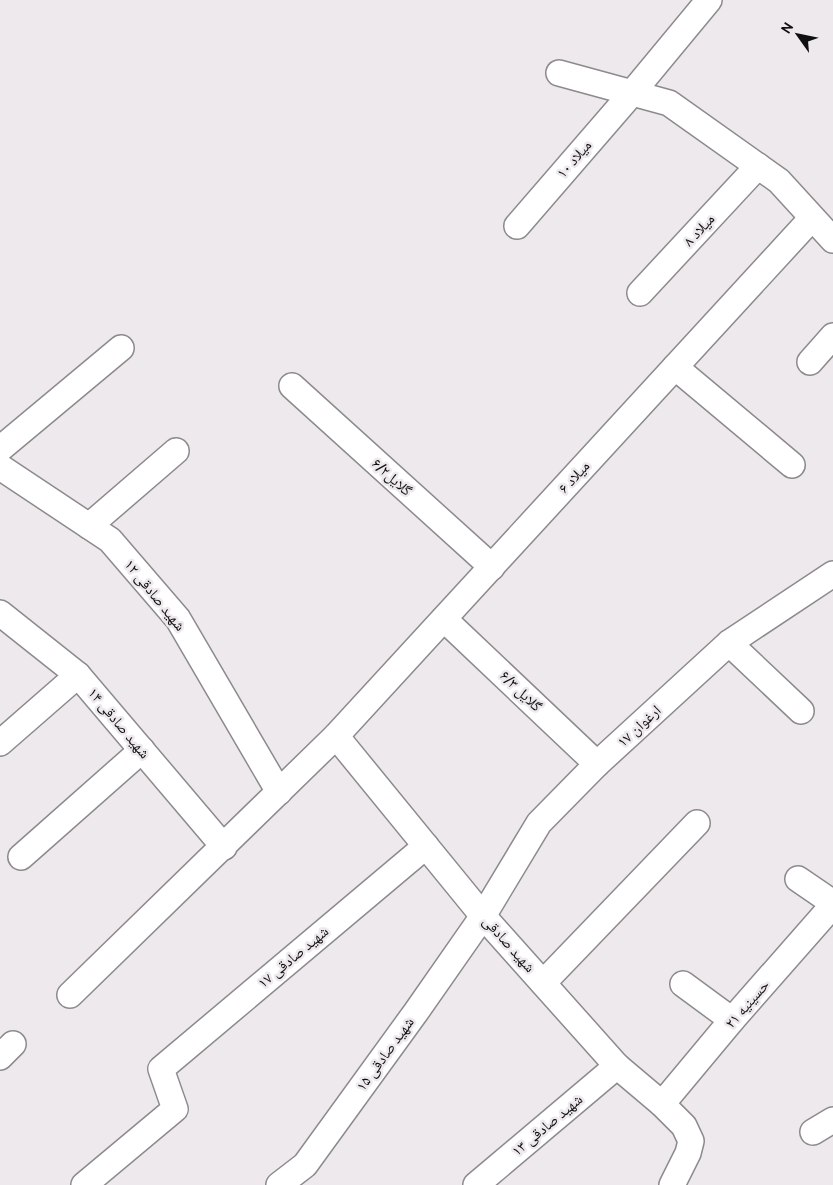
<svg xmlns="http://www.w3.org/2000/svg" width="833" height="1185" viewBox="0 0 833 1185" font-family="Cabin,'Noto Naskh Arabic',sans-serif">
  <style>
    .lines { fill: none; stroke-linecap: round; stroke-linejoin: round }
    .minor-casing { stroke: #8d8a8e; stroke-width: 28 }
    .minor { stroke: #fff; stroke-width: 25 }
    .labels { text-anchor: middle; stroke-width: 5; stroke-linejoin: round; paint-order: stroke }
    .street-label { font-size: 15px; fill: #100f10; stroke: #ede9ed }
  </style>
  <rect width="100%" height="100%" fill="#ede9ed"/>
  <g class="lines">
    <g class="minor-casing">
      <g id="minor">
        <polyline points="559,73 669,103 779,181 833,240"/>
        <polyline points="517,226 632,93 709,0"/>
        <polyline points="640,293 758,166"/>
        <polyline points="810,362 833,336"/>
        <polyline points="675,367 792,465"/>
        <polyline points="292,386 492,567"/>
        <polyline points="0,449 121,348"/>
        <polyline points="0,467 110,540 178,619 279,792"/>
        <polyline points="89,526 176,451"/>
        <polyline points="0,613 78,675 224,847"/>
        <polyline points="444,619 597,764"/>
        <polyline points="729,643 801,711"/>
        <polyline points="336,736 483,916 617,1066 662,1104 684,1126 691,1141 688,1153 672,1185"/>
        <polyline points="0,743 78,675"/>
        <polyline points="21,857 142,750"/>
        <polyline points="798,879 833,903"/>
        <polyline points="543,983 697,823"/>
        <polyline points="683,984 732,1020"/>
        <polyline points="70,995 336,736 812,218"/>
        <polyline points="0,1057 13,1044"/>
        <polyline points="662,1104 732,1020 833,905"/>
        <polyline points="813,1132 833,1120"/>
        <polyline points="84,1185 175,1109 161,1069 426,846"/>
        <polyline points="279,1185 305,1165 416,1012 483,916 539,823 597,764 729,643 833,574"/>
        <polyline points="476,1185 617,1066"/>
      </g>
    </g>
    <use href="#minor" class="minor"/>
  </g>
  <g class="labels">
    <g class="street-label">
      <text transform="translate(574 159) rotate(-49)" y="5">میلاد ۱۰</text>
      <text transform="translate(699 230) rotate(-47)" y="5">میلاد ۸</text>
      <text transform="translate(392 477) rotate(42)" y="5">گلایل۶/۲</text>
      <text transform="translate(574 477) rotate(-47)" y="5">میلاد ۶</text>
      <text transform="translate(155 595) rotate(51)" y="5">شهید صادقی ۱۲</text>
      <text transform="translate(521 691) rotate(44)" y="5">گلایل ۶/۳</text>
      <text transform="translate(119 723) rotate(50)" y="5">شهید صادقی ۱۴</text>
      <text transform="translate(639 726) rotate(-43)" y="5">ارغوان ۱۷</text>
      <text transform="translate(509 944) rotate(48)" y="5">شهید صادقی</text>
      <text transform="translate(293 957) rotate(-40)" y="5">شهید صادقی ۱۷</text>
      <text transform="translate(747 1004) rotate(-49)" y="5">حسینیه ۲۱</text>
      <text transform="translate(385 1054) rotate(-54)" y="5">شهید صادقی ۱۵</text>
      <text transform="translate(547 1125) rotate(-40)" y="5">شهید صادقی ۱۳</text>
    </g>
  </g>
  <g transform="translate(798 35) rotate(303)" stroke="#ede9ed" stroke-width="4" paint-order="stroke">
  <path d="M0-4L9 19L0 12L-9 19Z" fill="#100f10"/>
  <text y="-8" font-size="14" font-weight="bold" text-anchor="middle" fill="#100f10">N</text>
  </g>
</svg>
